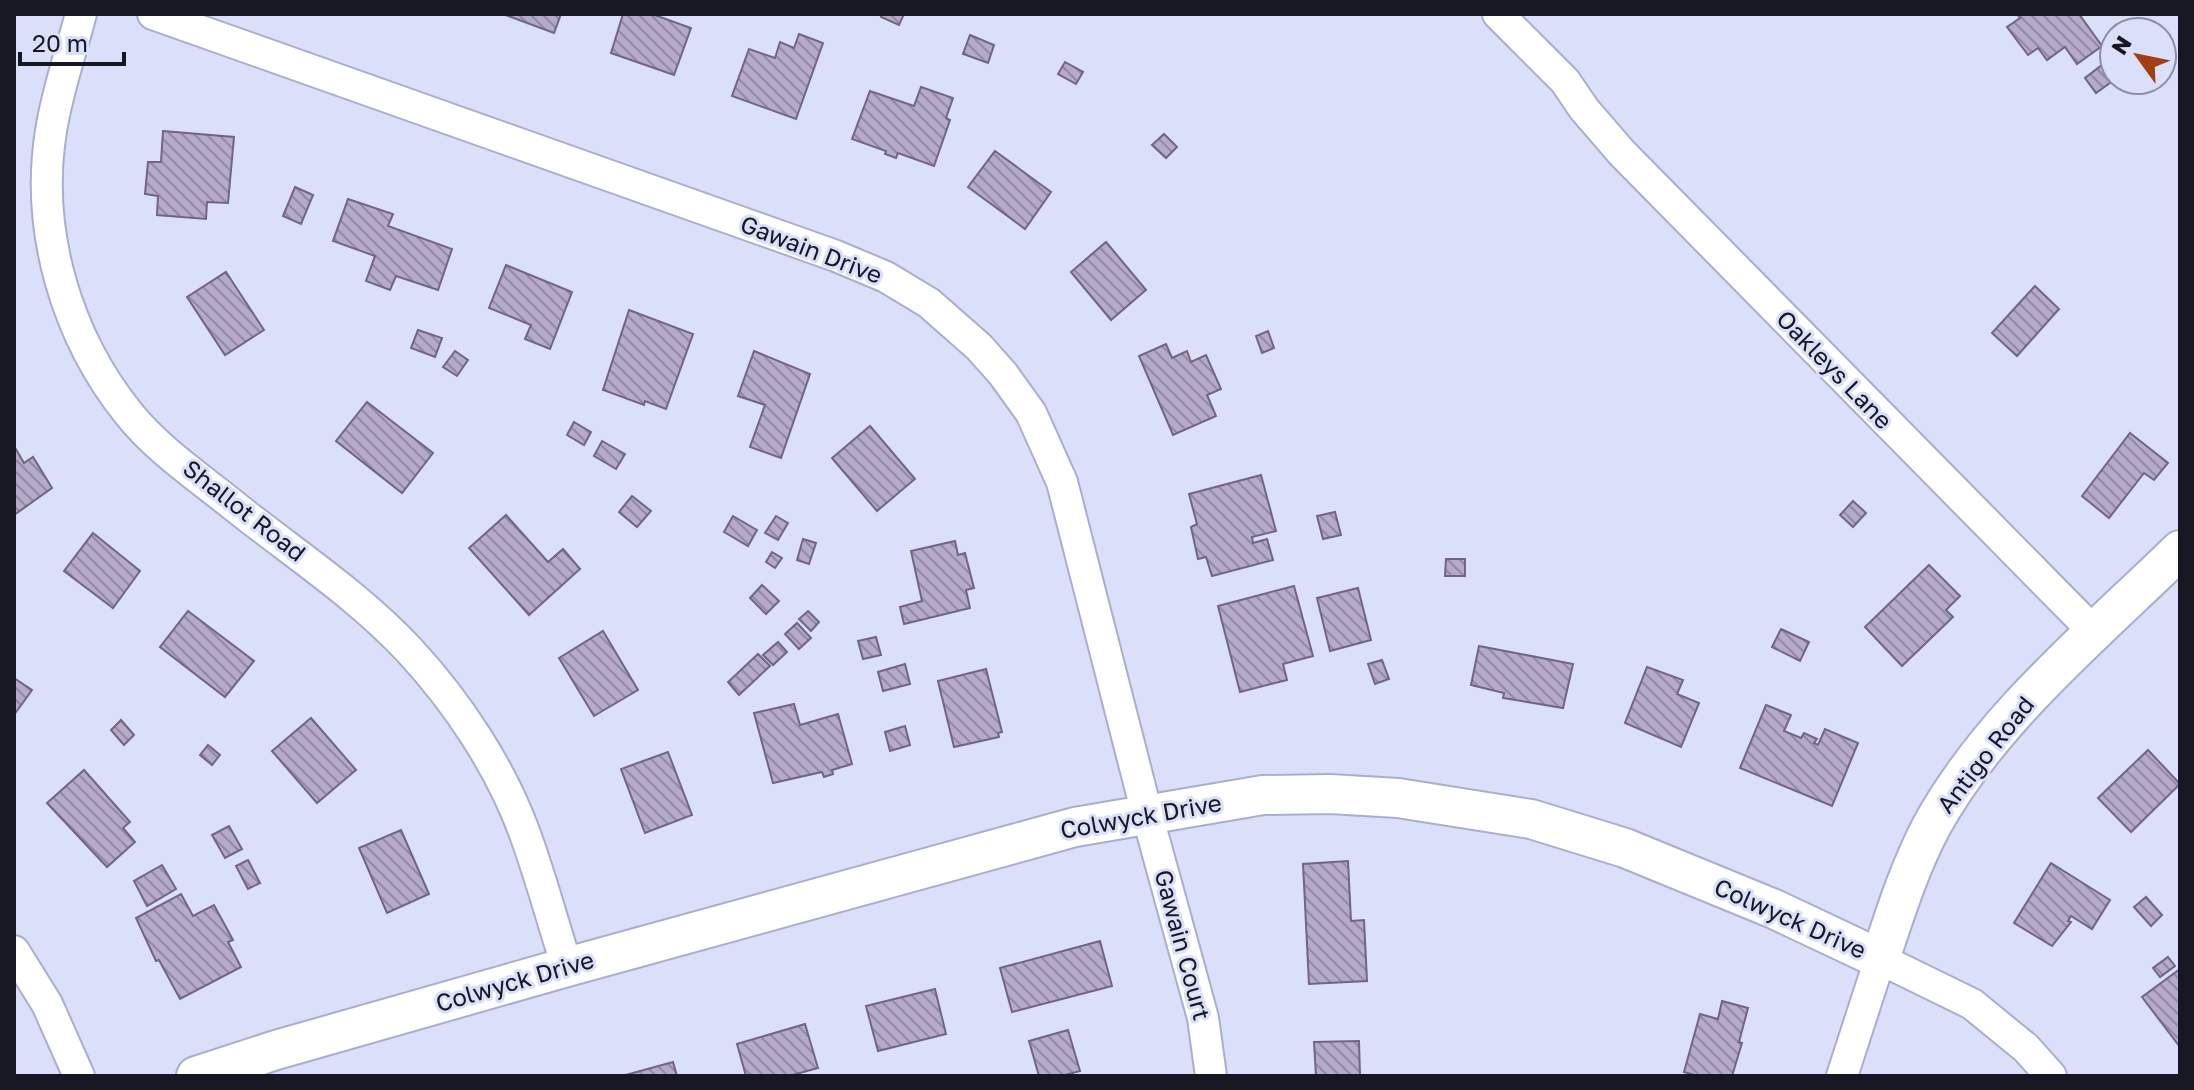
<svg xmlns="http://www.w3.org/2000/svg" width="2194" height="1090" viewBox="0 0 2194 1090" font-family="'Golos Text',sans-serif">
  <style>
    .building { fill: url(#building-back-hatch); stroke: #706582; stroke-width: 2 }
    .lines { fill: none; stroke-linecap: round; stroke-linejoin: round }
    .minor-casing { stroke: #a8aece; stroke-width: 34 }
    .tertiary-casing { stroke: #a8aece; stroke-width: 42 }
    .minor { stroke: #fff; stroke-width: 30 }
    .tertiary { stroke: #fff; stroke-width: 38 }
    .labels { text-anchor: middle; stroke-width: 6; stroke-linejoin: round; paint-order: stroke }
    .street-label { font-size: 24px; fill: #161723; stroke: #dadffa }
  </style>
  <defs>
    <pattern id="building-back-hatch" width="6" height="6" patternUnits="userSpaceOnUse" patternTransform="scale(2)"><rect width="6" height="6" fill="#b6aaca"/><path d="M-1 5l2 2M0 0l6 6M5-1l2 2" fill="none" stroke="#9389a4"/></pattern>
  </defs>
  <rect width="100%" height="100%" fill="#dadffa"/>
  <g class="building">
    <polygon points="503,14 561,14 554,33"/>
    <polygon points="623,14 652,14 691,28 674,75 611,53"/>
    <polygon points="882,14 904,14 899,25 881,17"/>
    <polygon points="2017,14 2079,14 2102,46 2077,64 2065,47 2047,60 2038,48 2028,55 2007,27 2020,18"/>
    <polygon points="799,34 823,43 796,119 732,96 749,49 775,58 780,42 794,48"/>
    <polygon points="970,35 994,45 988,63 963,54"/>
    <polygon points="2111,58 2114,62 2114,80 2096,93 2085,78"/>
    <polygon points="1065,62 1083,72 1076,84 1058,74"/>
    <polygon points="921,87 953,98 946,118 950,120 934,166 898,153 896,158 885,154 886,151 852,139 870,91 914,106"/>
    <polygon points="163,131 234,137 228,203 207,202 206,219 157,215 158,196 145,194 148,162 161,162"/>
    <polygon points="1164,134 1177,147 1166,158 1152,145"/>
    <polygon points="995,151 1051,192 1025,229 968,187"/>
    <polygon points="295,187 313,195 301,224 283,216"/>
    <polygon points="348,199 393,214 388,226 452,249 438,290 396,276 390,290 366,281 375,256 333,241"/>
    <polygon points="1106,242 1146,290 1111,320 1071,272"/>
    <polygon points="506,265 572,292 550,349 525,339 531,325 489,308"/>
    <polygon points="226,272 264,330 225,355 187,297"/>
    <polygon points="2035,286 2059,309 2017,356 1992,333"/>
    <polygon points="629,310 693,334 666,409 645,401 644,405 603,390"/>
    <polygon points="418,330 442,338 435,357 411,348"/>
    <polygon points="1268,331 1274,348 1262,353 1256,336"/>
    <polygon points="1166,344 1172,358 1187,351 1191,362 1206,355 1221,389 1207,395 1216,416 1173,435 1139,356"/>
    <polygon points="455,351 468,360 457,376 443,367"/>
    <polygon points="754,351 810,374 781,458 750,447 765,405 738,396"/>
    <polygon points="367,402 433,453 402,493 336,441"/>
    <polygon points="574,422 591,432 584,445 567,435"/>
    <polygon points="870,426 915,479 877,511 832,458"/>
    <polygon points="2130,433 2168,463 2154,480 2144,473 2109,518 2082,496"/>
    <polygon points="602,441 625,454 616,469 594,456"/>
    <polygon points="14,446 24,463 33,457 52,488 14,515"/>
    <polygon points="1261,475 1276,531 1252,537 1253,543 1267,539 1273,560 1212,576 1206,557 1198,559 1191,527 1197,524 1189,494"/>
    <polygon points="632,496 651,511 637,527 619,512"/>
    <polygon points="1853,501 1866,513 1853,527 1840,515"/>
    <polygon points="1335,512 1341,535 1323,539 1317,516"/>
    <polygon points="506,515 548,562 563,549 580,569 529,615 469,548"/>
    <polygon points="733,516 757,530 748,546 724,532"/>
    <polygon points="776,516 788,523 778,540 765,533"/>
    <polygon points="93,533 140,571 113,608 64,571"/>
    <polygon points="803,539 816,543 809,564 797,560"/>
    <polygon points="955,541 958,555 965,553 974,588 966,590 970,608 904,624 900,607 922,601 911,551"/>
    <polygon points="772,552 782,558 775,568 766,562"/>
    <polygon points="1446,559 1465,559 1465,576 1445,576"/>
    <polygon points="1929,565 1960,596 1946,610 1953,617 1902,666 1865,627"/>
    <polygon points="762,585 779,601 766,614 750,598"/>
    <polygon points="1294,586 1313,656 1283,664 1287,680 1240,692 1218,606"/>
    <polygon points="1358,588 1371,640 1330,651 1317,598"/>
    <polygon points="188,611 254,661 225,697 160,647"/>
    <polygon points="808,611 819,622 811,631 799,619"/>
    <polygon points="797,623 811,638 799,649 785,634"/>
    <polygon points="1781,629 1809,642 1800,661 1772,647"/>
    <polygon points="603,631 638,690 594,716 559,658"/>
    <polygon points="876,637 881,655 863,659 858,641"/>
    <polygon points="778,642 787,652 773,665 763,655"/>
    <polygon points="1479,646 1573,664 1563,708 1503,698 1504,693 1471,685"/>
    <polygon points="758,654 770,666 739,695 728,682"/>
    <polygon points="1382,660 1389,679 1375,684 1368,664"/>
    <polygon points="905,664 910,684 883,691 878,672"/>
    <polygon points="1647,667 1683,680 1677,694 1699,703 1681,747 1625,723"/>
    <polygon points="986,669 1002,732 998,733 999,737 954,747 938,681"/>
    <polygon points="14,678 32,690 14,715"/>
    <polygon points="794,704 800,725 838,714 852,764 832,770 833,774 824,777 822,772 773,783 754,713"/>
    <polygon points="1766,705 1791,715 1784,731 1801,738 1804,733 1817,739 1814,743 1818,745 1825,729 1858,743 1832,806 1740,768"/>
    <polygon points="311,718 356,770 317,803 272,751"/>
    <polygon points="121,720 134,735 124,745 111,730"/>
    <polygon points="905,726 910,745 890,751 885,732"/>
    <polygon points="208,745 220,755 212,765 200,755"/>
    <polygon points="2148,750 2180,784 2131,832 2098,798"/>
    <polygon points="668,752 692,815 645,833 621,769"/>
    <polygon points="84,770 130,822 123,828 135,842 107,867 47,803"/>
    <polygon points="229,826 242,849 225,858 212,835"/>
    <polygon points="401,830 429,894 387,913 359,848"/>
    <polygon points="248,860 260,883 248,889 236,866"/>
    <polygon points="1348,861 1351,921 1364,920 1367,981 1309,984 1303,864"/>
    <polygon points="2051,863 2110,900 2092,929 2071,916 2068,921 2071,922 2052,946 2014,923"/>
    <polygon points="162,865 176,889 147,906 134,881"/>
    <polygon points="181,894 193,916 214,905 233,940 228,942 241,967 180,999 159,960 156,961 136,918"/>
    <polygon points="2146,897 2162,915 2151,926 2134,907"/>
    <polygon points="1100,941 1112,986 1012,1012 1000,968"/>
    <polygon points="2168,957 2175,966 2160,977 2153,968"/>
    <polygon points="2180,969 2180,1047 2142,997"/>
    <polygon points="935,989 946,1034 878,1051 866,1006"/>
    <polygon points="1722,1001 1748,1008 1739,1042 1742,1043 1732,1076 1698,1076 1684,1072 1700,1014 1718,1019"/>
    <polygon points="805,1024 818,1068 789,1076 746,1076 737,1044"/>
    <polygon points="1068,1030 1080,1071 1061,1076 1039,1076 1029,1041"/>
    <polygon points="1359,1041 1360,1076 1316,1076 1314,1042"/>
    <polygon points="673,1062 677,1076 622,1076"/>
  </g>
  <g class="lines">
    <g class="minor-casing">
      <g id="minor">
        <path d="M81,14C71,52 57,92 51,131C35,230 66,336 129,414C157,449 198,477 233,505C293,553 358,595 410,651C458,703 501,768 525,834C541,878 553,923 567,967"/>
        <polyline points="153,14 836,256 886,277 929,303 979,347 1003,374 1031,413 1062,482 1147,814 1203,1018 1211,1076"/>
        <polyline points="1498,14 1565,81 1584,109 1622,153 2095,633"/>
        <polyline points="14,951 47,1004 79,1076"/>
        <polyline points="1842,1076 1880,959 1972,1004 2026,1048 2051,1076"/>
      </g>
    </g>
    <g class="tertiary-casing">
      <path id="tertiary" d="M196,1076L276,1050L567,967L1075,827L1263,795L1330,794L1398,798L1531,819L1625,848L1774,909L1880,959C1895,914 1909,869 1931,827C1990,719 2093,635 2180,550"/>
    </g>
    <use href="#minor" class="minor"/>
    <use href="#tertiary" class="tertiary"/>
  </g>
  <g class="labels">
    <g class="street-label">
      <text transform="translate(811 250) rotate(21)" y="8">Gawain Drive</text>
      <text transform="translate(1834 370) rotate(46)" y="8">Oakleys Lane</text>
      <text transform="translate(244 511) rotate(38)" y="8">Shallot Road</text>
      <text transform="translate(1986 755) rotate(-52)" y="8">Antigo Road</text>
      <text transform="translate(1141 817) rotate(-10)" y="8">Colwyck Drive</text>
      <text transform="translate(1790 919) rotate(24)" y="8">Colwyck Drive</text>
      <text transform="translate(1182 945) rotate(75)" y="8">Gawain Court</text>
      <text transform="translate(515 982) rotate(-16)" y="8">Colwyck Drive</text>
    </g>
  </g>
  <rect width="2194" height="1090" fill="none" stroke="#161723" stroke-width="32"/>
  <g transform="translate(2138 56) rotate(303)"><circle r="38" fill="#dadffa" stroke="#8c8fa4" stroke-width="2"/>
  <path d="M0-6L14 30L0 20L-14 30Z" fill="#a33d16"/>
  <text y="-12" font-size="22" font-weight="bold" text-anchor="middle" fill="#161723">N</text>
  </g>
  <path d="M20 52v12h104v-12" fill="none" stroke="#161723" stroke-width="4"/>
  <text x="32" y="52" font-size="24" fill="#161723" stroke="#dadffa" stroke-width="6" paint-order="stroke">20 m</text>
</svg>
